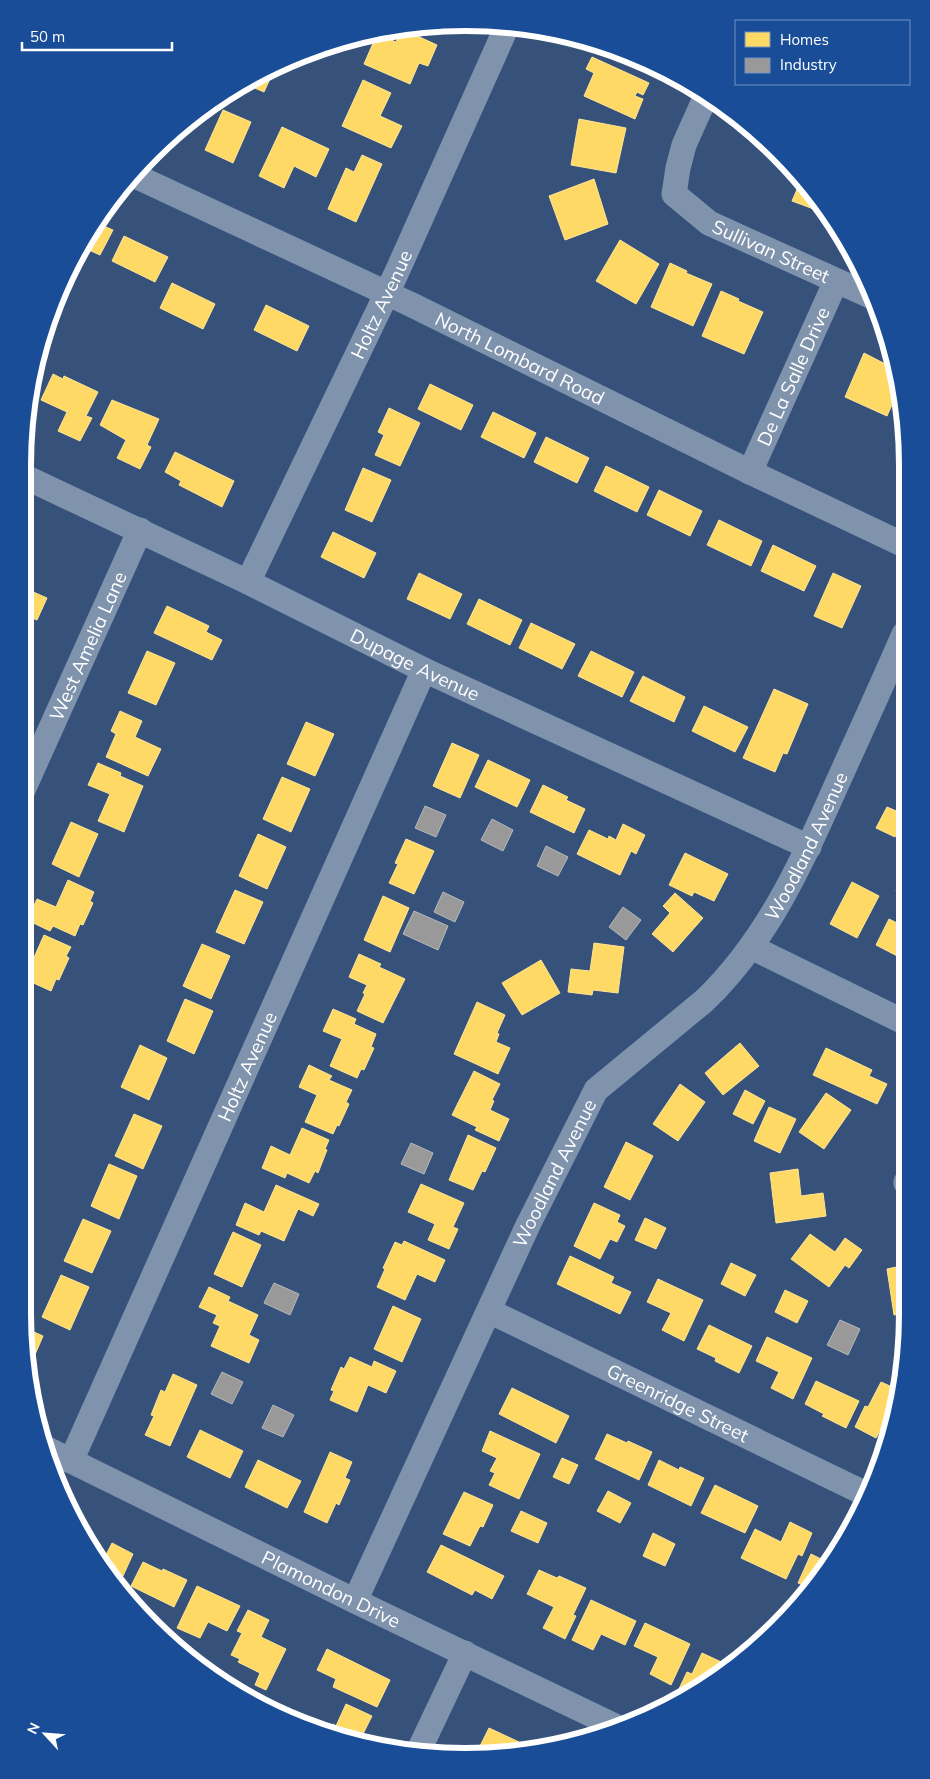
<svg xmlns="http://www.w3.org/2000/svg" width="930" height="1779" viewBox="0 0 930 1779" font-family="Mulish,sans-serif">
  <style>
    .homes { fill: #ffd966; stroke: #ffe494 }
    .industry { fill: #999; stroke: #b8b8b8 }
    .lines { fill: none; stroke-linecap: round; stroke-linejoin: round }
    .minor { stroke: #8093ad; stroke-width: 25 }
    .labels { text-anchor: middle; stroke-width: 5; stroke-linejoin: round; paint-order: stroke }
    .street-label { font-size: 19px; fill: #fff; stroke: #194d98 }
    .rim { fill: none; stroke: #fff; stroke-width: 6 }
  </style>
  <rect width="100%" height="100%" fill="#36527b"/>
  <g class="homes">
    <polygon points="433,25 445,25 443,29"/>
    <polygon points="402,29 437,45 428,66 419,63 410,84 364,64 377,34 396,42"/>
    <polygon points="592,57 649,83 643,95 637,92 635,96 643,99 635,119 584,96 594,73 586,69"/>
    <polygon points="275,68 264,92 243,83 244,82"/>
    <polygon points="363,80 391,93 380,116 402,126 391,148 342,126"/>
    <polygon points="223,110 251,122 233,163 205,150"/>
    <polygon points="579,119 626,128 616,173 571,165"/>
    <polygon points="282,127 329,149 316,177 294,166 284,188 259,176"/>
    <polygon points="362,155 382,164 356,222 328,209 346,168 354,172"/>
    <polygon points="594,179 608,224 565,240 549,196"/>
    <polygon points="801,180 816,196 827,214 792,201"/>
    <polygon points="97,223 113,230 100,255 82,247"/>
    <polygon points="124,236 168,257 155,282 112,261"/>
    <polygon points="620,240 659,264 636,304 596,281"/>
    <polygon points="670,263 687,271 686,273 712,284 693,326 651,307"/>
    <polygon points="172,283 215,304 203,329 160,308"/>
    <polygon points="721,291 739,299 738,301 763,312 744,354 702,336"/>
    <polygon points="266,305 309,326 297,351 254,330"/>
    <polygon points="864,353 893,368 899,389 887,416 845,397"/>
    <polygon points="36,360 43,363 31,388"/>
    <polygon points="53,374 63,379 64,376 98,392 86,416 92,418 80,441 58,431 67,412 41,400"/>
    <polygon points="430,384 473,405 461,430 418,409"/>
    <polygon points="112,400 159,419 147,445 151,447 140,469 117,458 126,440 100,425"/>
    <polygon points="389,408 420,423 400,466 375,455 384,435 378,432"/>
    <polygon points="493,412 536,433 524,458 481,437"/>
    <polygon points="904,412 904,432 896,428"/>
    <polygon points="546,437 589,458 577,483 534,462"/>
    <polygon points="175,452 234,481 222,507 179,485 181,481 165,472"/>
    <polygon points="606,466 649,487 637,512 594,491"/>
    <polygon points="363,468 391,480 372,522 345,510"/>
    <polygon points="659,490 702,511 690,536 647,515"/>
    <polygon points="719,520 762,541 751,566 707,545"/>
    <polygon points="333,532 376,553 364,578 321,557"/>
    <polygon points="773,545 816,566 804,591 761,571"/>
    <polygon points="419,573 462,594 450,619 407,599"/>
    <polygon points="833,573 861,586 842,628 814,616"/>
    <polygon points="24,588 47,598 37,620 23,614"/>
    <polygon points="479,599 522,620 510,645 467,624"/>
    <polygon points="167,606 209,626 206,632 222,640 212,660 154,633"/>
    <polygon points="531,623 575,644 562,669 519,648"/>
    <polygon points="147,651 175,663 156,705 128,693"/>
    <polygon points="591,651 634,672 622,697 578,676"/>
    <polygon points="643,676 685,697 674,722 630,701"/>
    <polygon points="774,689 808,704 787,754 783,753 775,772 743,758"/>
    <polygon points="704,706 748,727 735,752 692,731"/>
    <polygon points="120,711 142,721 135,737 161,749 148,776 106,757 116,734 111,731"/>
    <polygon points="306,722 334,734 315,776 287,764"/>
    <polygon points="452,743 479,755 460,798 433,786"/>
    <polygon points="488,760 530,780 517,807 475,787"/>
    <polygon points="98,763 121,773 120,776 143,786 124,832 98,821 110,794 88,785"/>
    <polygon points="282,777 310,789 291,832 263,819"/>
    <polygon points="543,785 568,797 566,800 585,809 574,833 530,812"/>
    <polygon points="905,804 905,840 896,835 895,837 876,828 887,807 901,813"/>
    <polygon points="71,822 98,834 79,877 52,864"/>
    <polygon points="623,824 645,835 636,854 631,851 620,875 577,854 589,830 608,839 609,836 616,840"/>
    <polygon points="258,834 286,847 267,889 239,876"/>
    <polygon points="406,839 434,851 414,894 389,883 398,864 395,863"/>
    <polygon points="685,853 728,874 714,901 694,892 692,896 669,885"/>
    <polygon points="905,873 905,896 896,891"/>
    <polygon points="68,880 94,892 90,901 93,903 83,925 80,924 75,936 53,926 50,931 27,920 37,899 56,907"/>
    <polygon points="852,882 879,896 857,938 830,924"/>
    <polygon points="235,890 263,902 244,944 216,932"/>
    <polygon points="675,893 703,918 673,952 652,934 670,913 663,906"/>
    <polygon points="383,896 409,908 390,952 364,940"/>
    <polygon points="889,919 905,927 905,960 876,945"/>
    <polygon points="44,935 71,947 66,956 69,958 59,980 56,979 51,991 29,981 27,986 23,984 23,958 32,962"/>
    <polygon points="594,943 624,947 618,993 593,990 592,995 568,992 571,969 590,971"/>
    <polygon points="202,944 230,956 211,999 183,986"/>
    <polygon points="359,954 381,964 379,967 405,979 383,1023 357,1011 365,994 363,993 367,985 349,977"/>
    <polygon points="541,960 560,993 522,1015 502,983"/>
    <polygon points="185,999 213,1011 194,1054 167,1041"/>
    <polygon points="477,1002 505,1015 497,1033 499,1034 496,1042 510,1048 498,1074 454,1054"/>
    <polygon points="333,1009 356,1019 354,1024 376,1034 371,1047 374,1048 364,1070 361,1069 357,1078 330,1066 342,1039 323,1031"/>
    <polygon points="740,1043 759,1066 723,1095 705,1073"/>
    <polygon points="140,1045 167,1058 149,1100 121,1087"/>
    <polygon points="826,1048 872,1070 869,1076 887,1084 877,1104 813,1075"/>
    <polygon points="309,1065 332,1076 329,1080 352,1090 346,1102 349,1104 339,1126 337,1125 333,1134 305,1122 317,1095 299,1087"/>
    <polygon points="474,1071 500,1084 492,1100 494,1101 490,1110 509,1119 499,1141 475,1130 477,1127 452,1115"/>
    <polygon points="680,1084 705,1102 678,1141 653,1124"/>
    <polygon points="745,1090 765,1101 753,1124 733,1114"/>
    <polygon points="826,1093 851,1110 824,1149 799,1132"/>
    <polygon points="769,1107 796,1119 780,1153 754,1141"/>
    <polygon points="134,1114 162,1126 143,1169 115,1156"/>
    <polygon points="302,1128 329,1140 325,1149 327,1150 318,1173 315,1171 309,1183 287,1173 285,1178 262,1168 271,1146 290,1155"/>
    <polygon points="468,1135 496,1148 485,1172 482,1171 473,1190 449,1180"/>
    <polygon points="626,1142 653,1156 630,1200 604,1187"/>
    <polygon points="109,1164 137,1176 119,1219 91,1206"/>
    <polygon points="798,1169 801,1196 823,1193 826,1216 776,1223 770,1173"/>
    <polygon points="421,1184 464,1203 453,1227 458,1229 449,1249 428,1240 435,1224 408,1212"/>
    <polygon points="276,1185 319,1204 313,1216 298,1209 284,1241 261,1231 259,1235 236,1225 245,1203 264,1212"/>
    <polygon points="594,1203 620,1215 617,1222 625,1226 617,1242 610,1239 600,1259 574,1246"/>
    <polygon points="645,1218 666,1228 656,1249 635,1240"/>
    <polygon points="83,1219 111,1231 92,1273 64,1261"/>
    <polygon points="233,1232 261,1245 242,1287 214,1274"/>
    <polygon points="810,1234 835,1252 845,1238 862,1250 849,1268 845,1265 829,1287 791,1259"/>
    <polygon points="404,1241 445,1260 435,1282 417,1274 405,1300 377,1287 385,1269 383,1268 395,1242 402,1245"/>
    <polygon points="570,1256 614,1277 611,1283 631,1292 620,1314 557,1284"/>
    <polygon points="731,1263 756,1275 745,1296 721,1284"/>
    <polygon points="906,1265 906,1313 894,1315 887,1269"/>
    <polygon points="61,1275 89,1287 70,1330 42,1317"/>
    <polygon points="658,1279 703,1300 684,1341 662,1330 671,1313 647,1302"/>
    <polygon points="209,1287 230,1297 228,1301 258,1315 249,1335 259,1340 249,1363 211,1346 220,1326 213,1323 217,1315 199,1307"/>
    <polygon points="785,1290 808,1301 797,1323 775,1312"/>
    <polygon points="393,1306 421,1319 402,1362 374,1349"/>
    <polygon points="709,1325 752,1346 739,1373 715,1361 716,1358 697,1349"/>
    <polygon points="25,1328 43,1336 31,1364"/>
    <polygon points="767,1337 812,1358 793,1399 771,1388 779,1372 756,1361"/>
    <polygon points="350,1357 372,1367 374,1361 396,1371 386,1393 368,1385 357,1412 330,1400 334,1391 331,1390 341,1367 344,1369"/>
    <polygon points="173,1374 197,1385 170,1446 145,1435 154,1416 151,1415 161,1390 165,1392"/>
    <polygon points="816,1381 859,1401 846,1428 822,1416 824,1414 805,1404"/>
    <polygon points="881,1382 899,1390 893,1424 886,1420 876,1438 855,1427 865,1406 868,1407"/>
    <polygon points="512,1388 569,1416 556,1443 499,1414"/>
    <polygon points="200,1430 243,1451 230,1478 187,1457"/>
    <polygon points="490,1431 540,1454 519,1499 489,1485 495,1473 490,1471 497,1458 482,1451"/>
    <polygon points="607,1434 627,1443 628,1441 652,1452 639,1480 595,1459"/>
    <polygon points="330,1452 352,1462 345,1478 350,1480 339,1505 336,1503 327,1523 304,1512"/>
    <polygon points="562,1458 578,1465 569,1484 553,1477"/>
    <polygon points="258,1460 301,1481 287,1508 245,1487"/>
    <polygon points="659,1460 679,1470 680,1467 704,1478 691,1506 648,1485"/>
    <polygon points="715,1485 758,1506 745,1533 701,1513"/>
    <polygon points="608,1491 631,1503 620,1523 597,1511"/>
    <polygon points="464,1492 493,1505 483,1527 480,1526 470,1546 443,1534"/>
    <polygon points="521,1511 547,1523 538,1543 511,1531"/>
    <polygon points="790,1522 812,1533 802,1556 798,1554 786,1579 741,1558 755,1529 781,1542"/>
    <polygon points="653,1533 675,1544 665,1566 643,1556"/>
    <polygon points="112,1543 133,1554 123,1576 119,1574 114,1583 102,1560 103,1561"/>
    <polygon points="441,1545 504,1576 492,1599 475,1590 472,1595 427,1572"/>
    <polygon points="811,1554 825,1561 807,1587 798,1583"/>
    <polygon points="143,1562 162,1571 163,1569 187,1580 174,1607 131,1586"/>
    <polygon points="539,1570 557,1578 559,1576 586,1588 573,1615 576,1616 565,1639 543,1628 554,1607 527,1594"/>
    <polygon points="197,1586 240,1606 227,1631 208,1622 200,1638 177,1628"/>
    <polygon points="591,1600 636,1621 625,1645 601,1634 593,1650 572,1640"/>
    <polygon points="248,1610 269,1620 261,1637 286,1649 266,1690 255,1685 260,1673 238,1662 240,1659 231,1655 242,1633 237,1631"/>
    <polygon points="645,1623 690,1644 671,1685 650,1674 658,1657 634,1646"/>
    <polygon points="327,1649 390,1680 377,1707 333,1687 336,1679 317,1670"/>
    <polygon points="702,1653 730,1666 711,1682 684,1697 677,1693 687,1672 692,1674"/>
    <polygon points="346,1704 372,1716 359,1742 351,1741 330,1732 333,1724 336,1726"/>
    <polygon points="489,1728 519,1742 515,1751 494,1756 476,1754"/>
  </g>
  <g class="industry">
    <polygon points="425,806 446,815 436,837 415,828"/>
    <polygon points="492,819 513,830 503,851 481,840"/>
    <polygon points="546,846 568,857 558,876 537,866"/>
    <polygon points="443,892 464,902 455,922 434,912"/>
    <polygon points="623,907 641,920 626,940 609,927"/>
    <polygon points="414,911 448,926 438,950 403,934"/>
    <polygon points="411,1143 433,1153 424,1174 401,1164"/>
    <polygon points="274,1283 299,1294 290,1315 264,1303"/>
    <polygon points="840,1320 860,1329 848,1355 827,1345"/>
    <polygon points="222,1372 243,1382 232,1404 211,1394"/>
    <polygon points="273,1405 294,1415 283,1437 262,1428"/>
    <polygon points="215,1672 230,1678 226,1685 219,1682 213,1676"/>
  </g>
  <g class="lines">
    <g class="minor">
      <path id="s1" d="M705,98L684,145L678,168L674,194L709,223L875,298"/>
      <path id="s2" d="M133,175L410,304L750,472L904,545"/>
      <path id="s3" d="M750,472L836,281"/>
      <path id="s4" d="M23,476L248,582L424,670L809,847"/>
      <path id="s5" d="M248,582L396,274L507,26"/>
      <path id="s6" d="M23,790L140,530"/>
      <polyline points="751,947 906,1023"/>
      <polyline points="906,1183 906,1182"/>
      <path id="s7" d="M489,1311L868,1495"/>
      <path id="s8" d="M45,1448L355,1601L617,1727"/>
      <path id="s9" d="M71,1461L424,670"/>
      <path id="s10" d="M355,1601L528,1225L596,1090L704,1001C766,942 802,863 836,786C859,735 882,685 904,634"/>
      <polyline points="420,1748 465,1653"/>
    </g>
  </g>
  <g class="labels">
    <g class="street-label">
      <text dy="7" stroke="none"><textPath href="#s1" startOffset="215">Sullivan Street</textPath></text>
      <text dy="7" stroke="none"><textPath href="#s5" startOffset="308">Holtz Avenue</textPath></text>
      <text dy="7" stroke="none"><textPath href="#s2" startOffset="428">North Lombard Road</textPath></text>
      <text dy="7" stroke="none"><textPath href="#s3" startOffset="105">De La Salle Drive</textPath></text>
      <text dy="7" stroke="none"><textPath href="#s6" startOffset="158">West Amelia Lane</textPath></text>
      <text dy="7" stroke="none"><textPath href="#s4" startOffset="435">Dupage Avenue</textPath></text>
      <text dy="7" stroke="none"><textPath href="#s10" startOffset="892">Woodland Avenue</textPath></text>
      <text dy="7" stroke="none"><textPath href="#s9" startOffset="432">Holtz Avenue</textPath></text>
      <text dy="7" stroke="none"><textPath href="#s10" startOffset="472">Woodland Avenue</textPath></text>
      <text dy="7" stroke="none"><textPath href="#s7" startOffset="210">Greenridge Street</textPath></text>
      <text dy="7" stroke="none"><textPath href="#s8" startOffset="319">Plamondon Drive</textPath></text>
    </g>
  </g>
  <path d="M0 0H930V1779H0ZM465 31H465A434 434 0 0 1 899 465V1314A434 434 0 0 1 465 1748H465A434 434 0 0 1 31 1314V465A434 434 0 0 1 465 31Z" fill="#194d98" fill-rule="evenodd"/>
  <path class="rim" d="M465 31H465A434 434 0 0 1 899 465V1314A434 434 0 0 1 465 1748H465A434 434 0 0 1 31 1314V465A434 434 0 0 1 465 31Z"/>
  <rect x="735" y="20" width="175" height="65" fill="#194d98" stroke="#7594c1"/>
  <rect x="745" y="32" width="25" height="15" fill="#ffd966" stroke="#7594c1"/>
  <text x="780" y="45" font-size="15" fill="#ffffff">Homes</text>
  <rect x="745" y="58" width="25" height="15" fill="#999999" stroke="#7594c1"/>
  <text x="780" y="70" font-size="15" fill="#ffffff">Industry</text>
  <g transform="translate(45 1734) rotate(296)" stroke="#194d98" stroke-width="4" paint-order="stroke">
  <path d="M0-4L9 19L0 12L-9 19Z" fill="#ffffff"/>
  <text y="-8" font-size="14" font-weight="bold" text-anchor="middle" fill="#ffffff">N</text>
  </g>
  <path d="M22 42v8h150v-8" fill="none" stroke="#ffffff" stroke-width="2.5"/>
  <text x="30" y="42" font-size="15" fill="#ffffff" stroke="#194d98" stroke-width="4" paint-order="stroke">50 m</text>
</svg>
